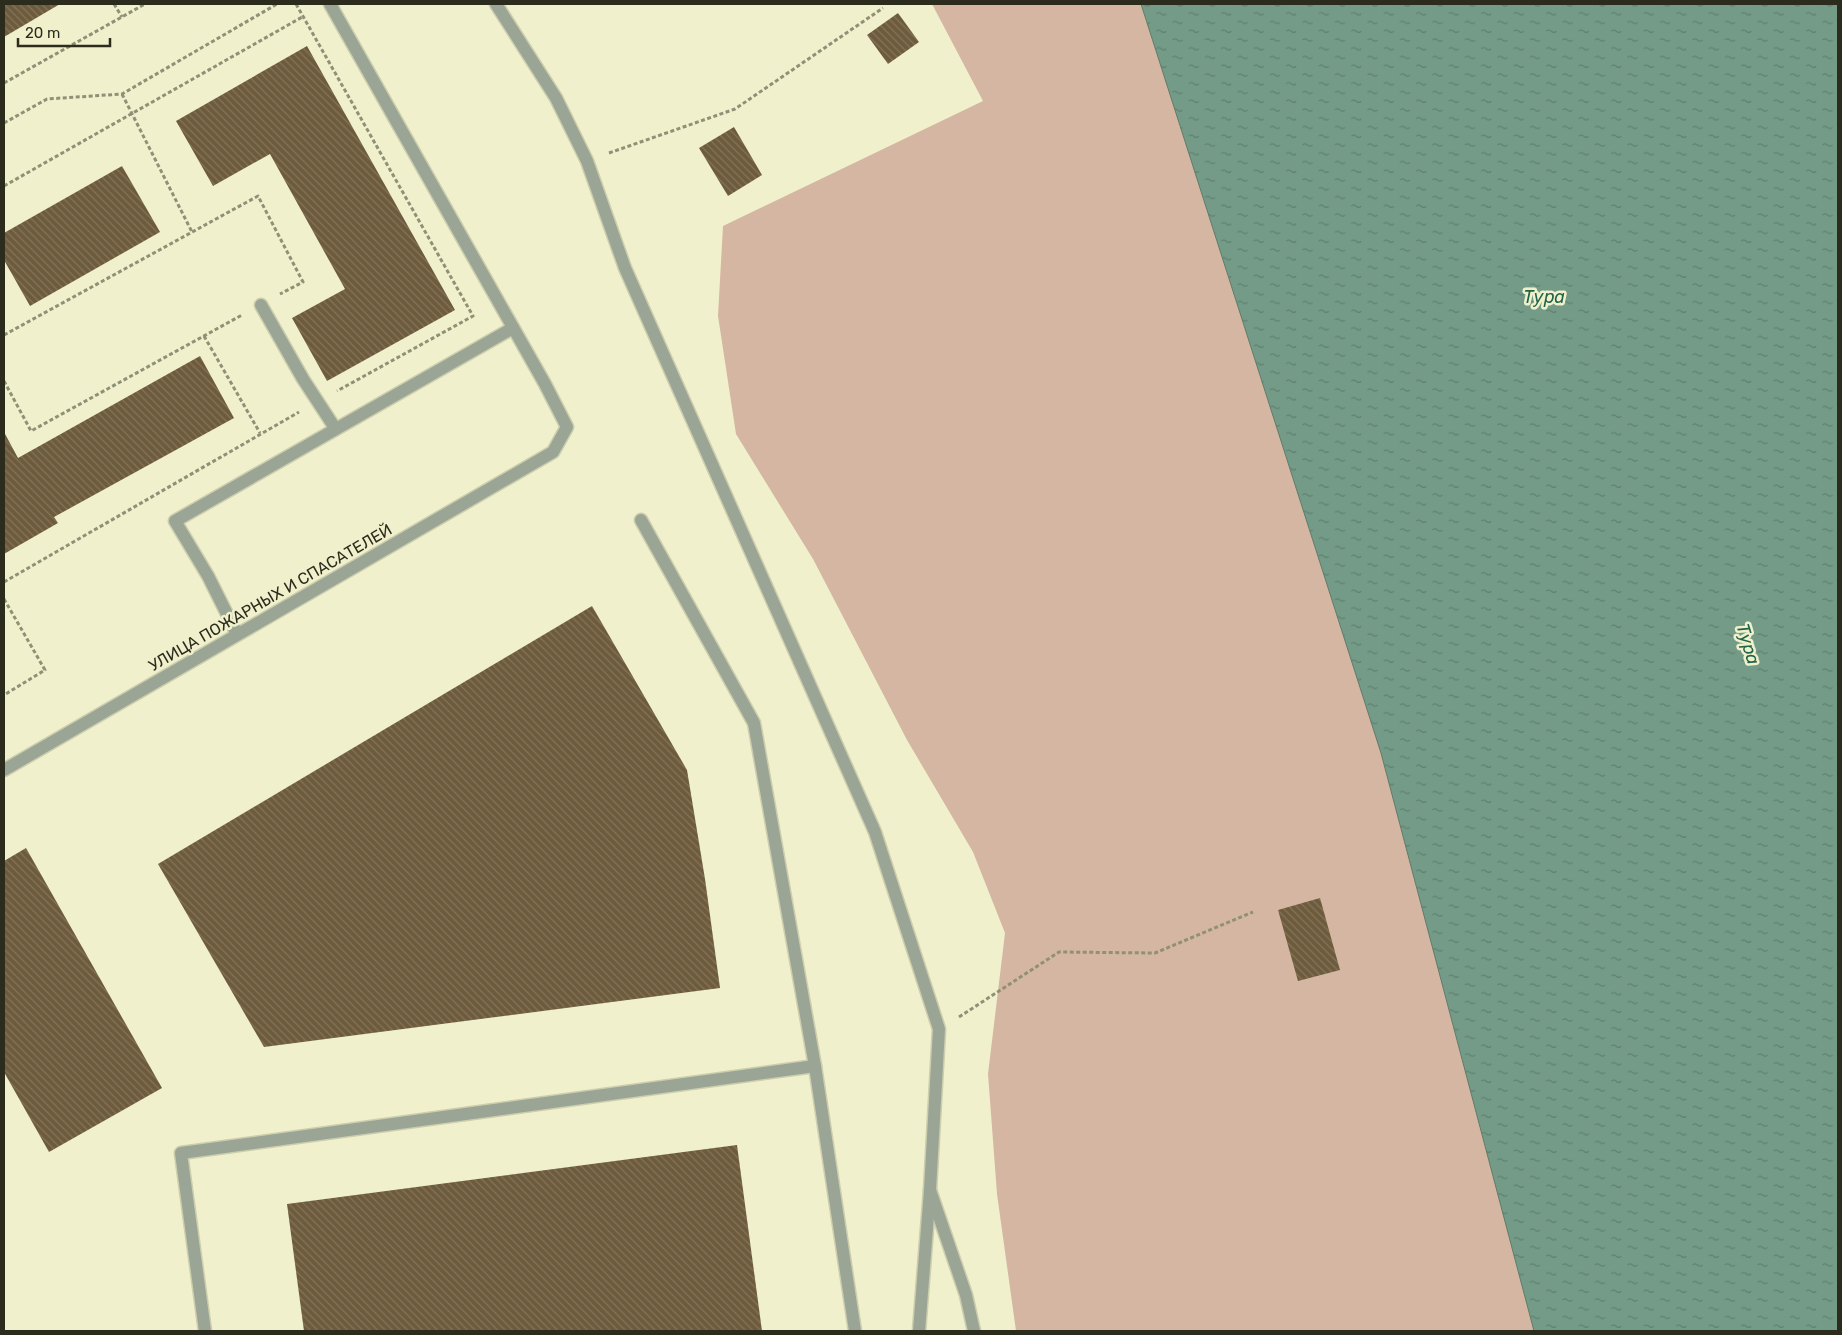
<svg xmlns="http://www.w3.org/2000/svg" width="1842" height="1335" viewBox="0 0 1842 1335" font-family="Rubik,sans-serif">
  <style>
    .green { fill: #d5b6a2 }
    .water { fill: url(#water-ripples); stroke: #5e7a68 }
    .building { fill: url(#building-back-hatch) }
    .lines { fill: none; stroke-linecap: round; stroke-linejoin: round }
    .service-casing { stroke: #cdcead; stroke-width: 15 }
    .minor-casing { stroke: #cdcead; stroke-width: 15 }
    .path { stroke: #909077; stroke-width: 3; stroke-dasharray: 4 2.5; stroke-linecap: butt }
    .service { stroke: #9ba596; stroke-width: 12 }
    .minor { stroke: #9ba596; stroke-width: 12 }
    .labels { text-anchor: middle; stroke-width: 5; stroke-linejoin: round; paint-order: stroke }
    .street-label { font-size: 16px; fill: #2c2c1e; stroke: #f0f1cc }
    .water-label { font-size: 18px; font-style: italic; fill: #216449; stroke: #f0f1cc }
  </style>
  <defs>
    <pattern id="water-ripples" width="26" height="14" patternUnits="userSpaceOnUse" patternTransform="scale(1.25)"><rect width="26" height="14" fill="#749b88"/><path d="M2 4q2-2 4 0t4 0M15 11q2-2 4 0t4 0" fill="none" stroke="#5f7f6f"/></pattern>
    <pattern id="building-back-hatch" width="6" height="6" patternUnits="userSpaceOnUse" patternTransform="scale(1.25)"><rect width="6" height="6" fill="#6d5b3c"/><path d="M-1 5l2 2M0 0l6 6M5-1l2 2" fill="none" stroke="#82745c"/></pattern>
  </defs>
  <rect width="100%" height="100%" fill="#f0f1cc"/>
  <polygon class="green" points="932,4 1141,4 1381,753 1534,1331 1016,1331 997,1194 988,1074 1005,933 973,852 907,740 813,559 736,434 718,316 723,226 983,101"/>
  <polygon class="water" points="1141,4 1838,4 1838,1331 1534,1331 1381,753"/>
  <g class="building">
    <polygon points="4,4 60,4 4,37"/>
    <polygon points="898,13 919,42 888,64 867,35"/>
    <polygon points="307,46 455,310 327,381 292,318 345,289 270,154 213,186 176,121"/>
    <polygon points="734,127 762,175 728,196 699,148"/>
    <polygon points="122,166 160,232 30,306 4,260 4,233"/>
    <polygon points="200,356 234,418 54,517 58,523 4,554 4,432 18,458"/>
    <polygon points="592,606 687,770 705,879 720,988 264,1047 158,864"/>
    <polygon points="26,848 162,1088 49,1152 4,1072 4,861"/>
    <polygon points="1320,898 1340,970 1298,981 1278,910"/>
    <polygon points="737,1145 762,1331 304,1331 287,1204"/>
  </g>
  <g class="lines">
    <g class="service-casing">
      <g id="service">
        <polyline points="261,305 303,379 335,428"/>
        <polyline points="641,520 754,723 815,1066 855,1331"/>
        <polyline points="237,634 208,576 175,521 513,328"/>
        <polyline points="205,1331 181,1153 815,1066"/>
        <polyline points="919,1331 930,1190"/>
      </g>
    </g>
    <g class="minor-casing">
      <g id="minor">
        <polyline points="496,4 556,98 587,161 625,268 875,832 939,1029 930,1190 966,1295 974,1331"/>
        <polyline points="4,770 553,452 567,427 545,384 330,4"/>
      </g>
    </g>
    <g class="path">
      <polyline points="114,4 122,17"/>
      <polyline points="296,4 473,316 337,391"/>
      <polyline points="4,83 145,4"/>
      <polyline points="122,94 192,232"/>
      <polyline points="4,123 47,99 122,94 277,4"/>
      <polyline points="609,153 735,109 883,8"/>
      <polyline points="4,186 304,16"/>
      <polyline points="4,335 258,196 303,282 280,294"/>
      <polyline points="204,336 260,433"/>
      <polyline points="4,381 31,431 242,315"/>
      <polyline points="4,582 299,412"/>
      <polyline points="4,599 45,670 4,695"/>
      <polyline points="959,1017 1059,952 1155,953 1253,912"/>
    </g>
    <use href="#service" class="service"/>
    <use href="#minor" class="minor"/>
  </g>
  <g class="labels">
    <g class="street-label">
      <text transform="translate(270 597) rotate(-30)" y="6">УЛИЦА ПОЖАРНЫХ И СПАСАТЕЛЕЙ</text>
    </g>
    <g class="water-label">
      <text x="1544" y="303">Тура</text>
      <text transform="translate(1748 644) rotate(73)" y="6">Тура</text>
    </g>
  </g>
  <rect width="1842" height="1335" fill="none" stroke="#2c2c1e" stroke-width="10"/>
  <path d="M18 38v8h92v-8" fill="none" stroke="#2c2c1e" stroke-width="2.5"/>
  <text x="25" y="38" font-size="15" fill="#2c2c1e" stroke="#f0f1cc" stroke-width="4" paint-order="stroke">20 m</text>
</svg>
